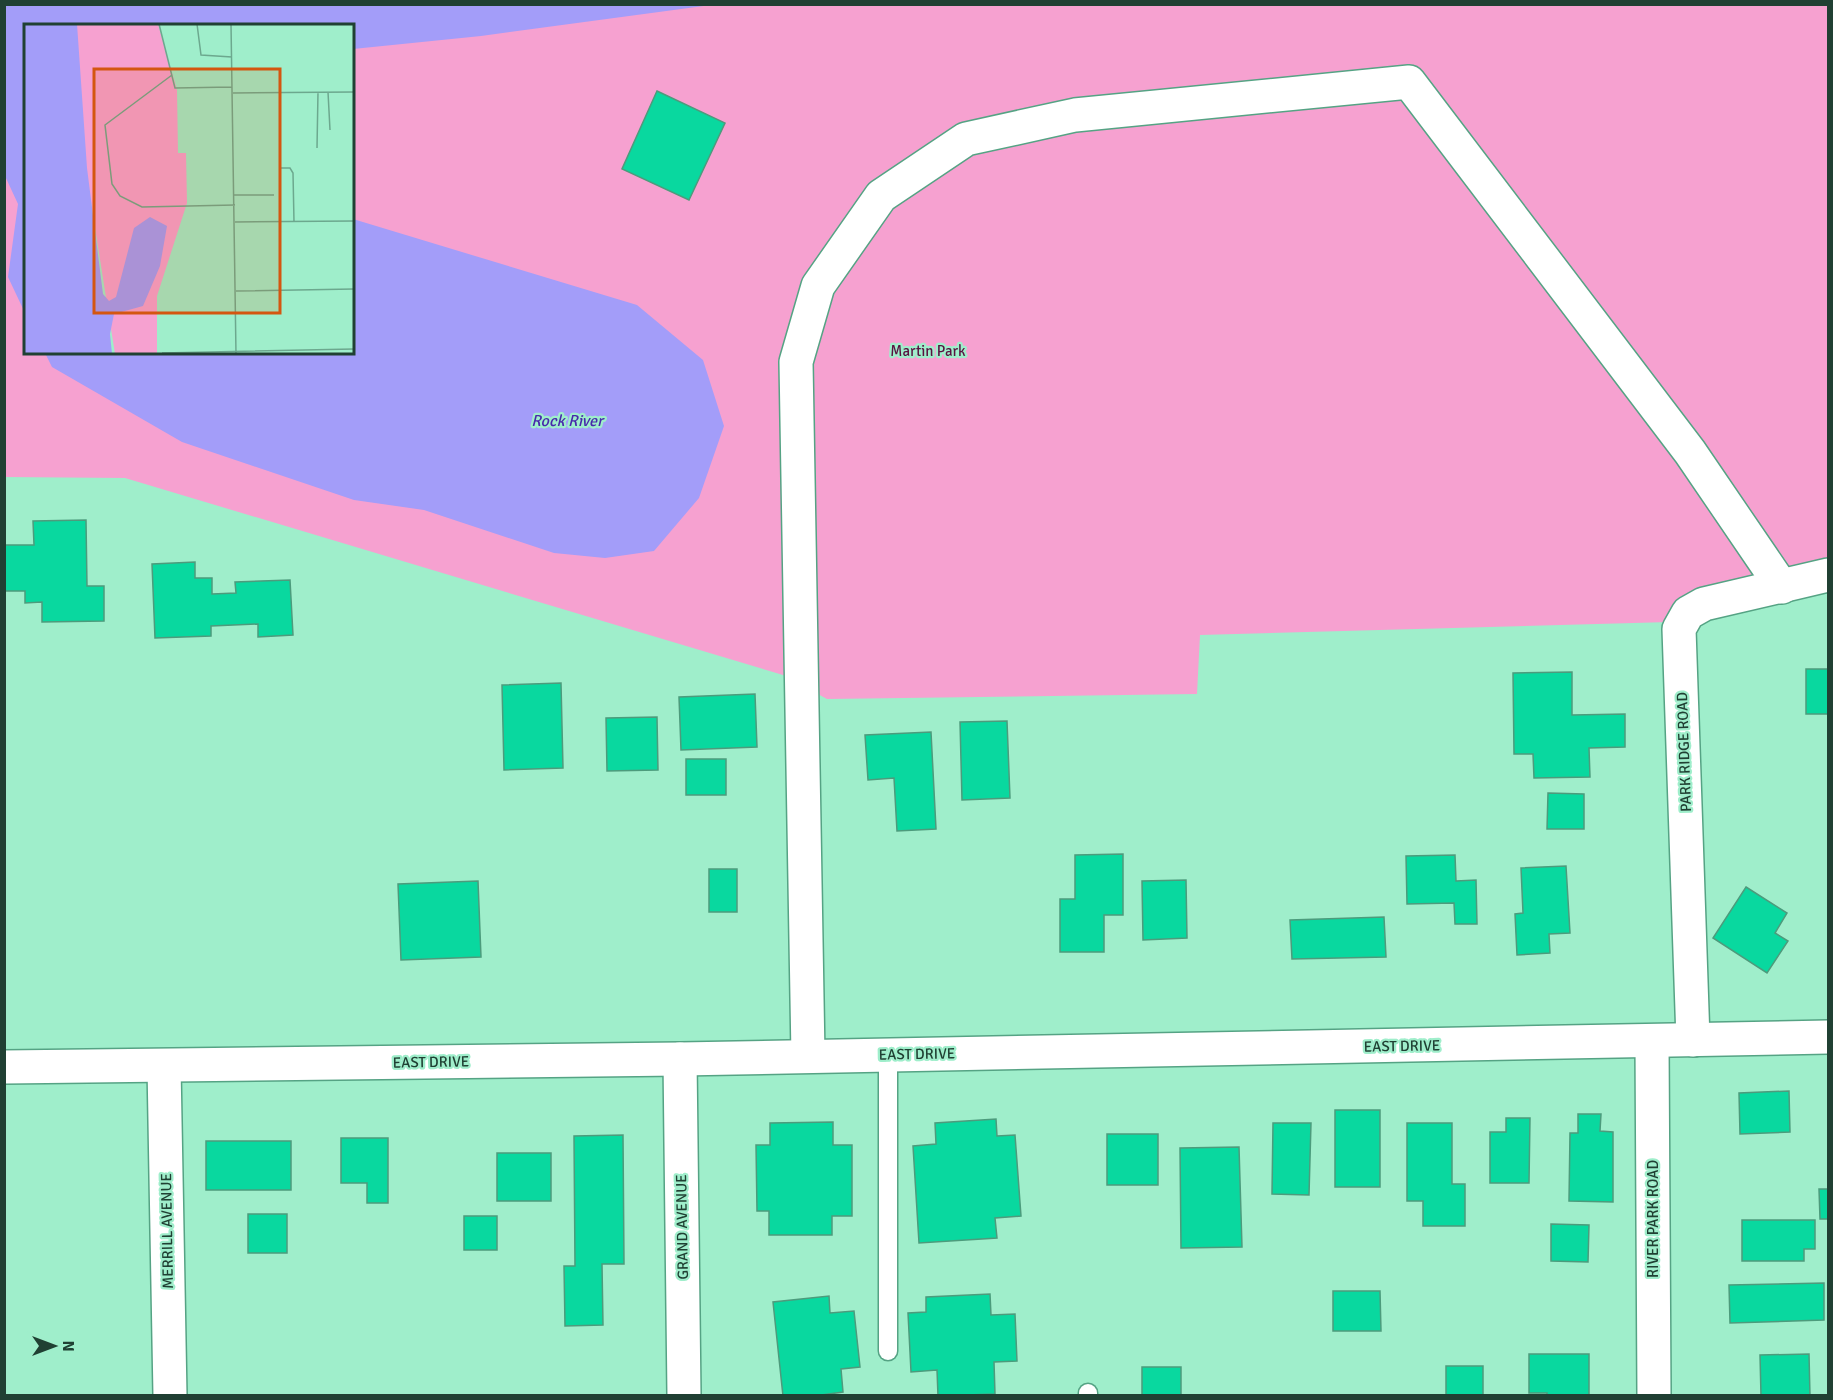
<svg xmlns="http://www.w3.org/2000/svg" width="1833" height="1400" viewBox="0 0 1833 1400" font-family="Signika,sans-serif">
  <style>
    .green { fill: #f6a1d0 }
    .water { fill: #a39df9 }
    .building { fill: #09d89f; stroke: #4d9b7c; stroke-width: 1.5 }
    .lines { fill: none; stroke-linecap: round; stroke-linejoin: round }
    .service-casing { stroke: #55a384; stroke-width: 21 }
    .minor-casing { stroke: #55a384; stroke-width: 36 }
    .tertiary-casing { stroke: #55a384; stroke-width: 36 }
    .service { stroke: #fff; stroke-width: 18 }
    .minor { stroke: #fff; stroke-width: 33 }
    .tertiary { stroke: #fff; stroke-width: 33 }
    .labels { text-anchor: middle; stroke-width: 4.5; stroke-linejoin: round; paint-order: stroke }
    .park-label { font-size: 15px; fill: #591140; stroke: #9feecb }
    .street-label { font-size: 15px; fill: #204033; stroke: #9feecb }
    .water-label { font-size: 16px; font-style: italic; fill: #4828ab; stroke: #9feecb }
    .inset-road { fill: none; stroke: #6ca88e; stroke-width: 1.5 }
    .view { fill: #d45610; fill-opacity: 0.15; stroke: #d45610; stroke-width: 3 }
    .inset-edge { fill: none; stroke: #204033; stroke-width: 3 }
  </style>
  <rect width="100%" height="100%" fill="#9feecb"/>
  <polygon class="green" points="633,4 1828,5 1828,563 1677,600 1670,622 1200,635 1197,694 827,699 783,675 125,478 5,477 5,143 25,157 26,352 352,352 353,48"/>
  <g class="water">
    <polygon points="4,5 5,4 711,5 481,36 353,49 352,26 26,26 25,313 8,277 18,204 5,176"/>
    <polygon points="353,219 637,305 703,360 724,426 699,498 654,551 605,558 554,553 424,510 354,500 182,442 52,367 45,353 352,352"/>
  </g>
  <g class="building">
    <polygon points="657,91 725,123 689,200 622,169"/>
    <polygon points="86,520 87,586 104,586 104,621 42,622 42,602 25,603 25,591 4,591 4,545 34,545 33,521"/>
    <polygon points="195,562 195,578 212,578 212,594 236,593 235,582 290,580 293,635 258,637 258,624 211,626 211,636 155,638 152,564"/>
    <rect x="1806" y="669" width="22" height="45"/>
    <polygon points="1572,672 1572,715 1625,714 1625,747 1589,748 1590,777 1534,778 1533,754 1514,754 1513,673"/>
    <polygon points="561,683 563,768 504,770 502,685"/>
    <polygon points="755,694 757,747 681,750 679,697"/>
    <polygon points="657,717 658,770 607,771 606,718"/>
    <polygon points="1007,721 1010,798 962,800 960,722"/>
    <polygon points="931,732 936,829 897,831 894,778 868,780 865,735"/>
    <rect x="686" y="759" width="40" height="36"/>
    <polygon points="1548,793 1584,794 1584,829 1547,829"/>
    <polygon points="1123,854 1123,915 1104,915 1104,952 1060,952 1060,899 1075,899 1075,855"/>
    <polygon points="1455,855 1456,881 1476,880 1477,924 1455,924 1454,903 1407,904 1406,856"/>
    <polygon points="1566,866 1570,933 1549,934 1550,953 1517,955 1515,914 1523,913 1521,868"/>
    <rect x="709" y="869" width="28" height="43"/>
    <polygon points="1186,880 1187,938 1143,940 1142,881"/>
    <polygon points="478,881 481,957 401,960 398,884"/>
    <polygon points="1746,887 1787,913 1775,933 1788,941 1767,973 1713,938"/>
    <polygon points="1384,917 1386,957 1292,959 1290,920"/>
    <polygon points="1789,1091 1790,1132 1740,1134 1739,1093"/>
    <rect x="1335" y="1110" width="45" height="77"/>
    <polygon points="1578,1114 1601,1114 1600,1131 1613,1132 1613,1202 1569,1201 1570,1133 1578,1133"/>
    <polygon points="1506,1118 1530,1118 1529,1183 1490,1183 1490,1132 1506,1132"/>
    <polygon points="996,1119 997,1136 1015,1135 1021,1216 995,1218 997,1238 919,1243 913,1146 936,1144 935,1123"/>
    <polygon points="833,1122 833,1145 852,1145 852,1216 832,1216 832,1235 769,1235 769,1211 757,1211 756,1145 770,1145 770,1123"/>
    <polygon points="1273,1123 1311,1123 1309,1195 1272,1194"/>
    <polygon points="1407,1123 1452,1123 1452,1184 1465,1184 1465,1226 1423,1226 1423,1201 1407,1201"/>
    <rect x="1107" y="1134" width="51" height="51"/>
    <polygon points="623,1135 624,1264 602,1264 603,1325 565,1326 564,1266 575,1266 574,1136"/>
    <polygon points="341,1138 388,1138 388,1203 367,1203 367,1183 341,1183"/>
    <rect x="206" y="1141" width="85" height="49"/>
    <polygon points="1239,1147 1242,1247 1181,1248 1180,1148"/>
    <rect x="497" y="1153" width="54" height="48"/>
    <polygon points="1819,1189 1828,1189 1828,1219 1820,1219"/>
    <rect x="248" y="1214" width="39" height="39"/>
    <rect x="464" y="1216" width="33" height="34"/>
    <polygon points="1742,1220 1815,1220 1815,1249 1804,1249 1804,1261 1742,1261"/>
    <polygon points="1551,1224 1589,1225 1588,1262 1551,1261"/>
    <polygon points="1824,1283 1824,1320 1730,1323 1729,1285"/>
    <polygon points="1333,1291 1380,1291 1381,1331 1333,1331"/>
    <polygon points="990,1294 991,1315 1015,1314 1017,1361 994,1362 995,1394 938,1396 937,1370 911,1372 908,1313 926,1312 926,1297"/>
    <polygon points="829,1296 830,1313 854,1311 860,1367 841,1369 843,1392 814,1396 783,1396 773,1302"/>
    <polygon points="1529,1354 1589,1354 1589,1396 1547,1396 1547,1393 1529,1393"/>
    <polygon points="1809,1354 1810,1396 1761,1396 1760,1355"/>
    <rect x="1446" y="1366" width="37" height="30"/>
    <rect x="1142" y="1367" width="39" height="29"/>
  </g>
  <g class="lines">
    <g class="service-casing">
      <g id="service">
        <polyline points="888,1351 888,1054"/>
        <polyline points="1088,1393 1088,1396"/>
      </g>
    </g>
    <g class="minor-casing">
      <g id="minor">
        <polyline points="1693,1040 1679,629 1688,613 1704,604 1828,575"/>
        <polyline points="1652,1042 1654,1396"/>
        <polyline points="808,1056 796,362 818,286 881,196 966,139 1075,115 1409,82 1690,452 1782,587"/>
        <polyline points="680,1059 684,1396"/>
        <polyline points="164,1066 170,1396"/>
      </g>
    </g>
    <g class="tertiary-casing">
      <polyline id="tertiary" points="4,1067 680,1059 1828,1037"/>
    </g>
    <use href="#service" class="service"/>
    <use href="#minor" class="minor"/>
    <use href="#tertiary" class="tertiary"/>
  </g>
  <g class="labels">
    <g class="park-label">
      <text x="928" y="356">Martin Park</text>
    </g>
    <g class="street-label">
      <text transform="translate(1684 752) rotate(-92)" y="5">PARK RIDGE ROAD</text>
      <text transform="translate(1402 1046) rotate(-1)" y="5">EAST DRIVE</text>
      <text transform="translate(917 1054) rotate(-1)" y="5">EAST DRIVE</text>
      <text transform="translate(431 1062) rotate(-1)" y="5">EAST DRIVE</text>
      <text transform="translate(1653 1219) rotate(-90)" y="5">RIVER PARK ROAD</text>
      <text transform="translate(682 1227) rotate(-91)" y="5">GRAND AVENUE</text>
      <text transform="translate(167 1231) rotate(-91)" y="5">MERRILL AVENUE</text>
    </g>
    <g class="water-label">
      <text x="567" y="426">Rock River</text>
    </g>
  </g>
  <g transform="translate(24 24)">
    <rect width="330" height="330" fill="#9feecb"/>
    <path d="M51,0H134L153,66L154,129H162L163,179L133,272V330H91L62,147Z" fill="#f6a1d0"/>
    <path d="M0,0H53L63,144L79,270L85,277L92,273L110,204L126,193L143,202L136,242L119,282L90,290L86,310L88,330H0Z" fill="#a39df9"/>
    <path class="inset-road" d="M135,0L151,64L208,63M173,0L177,31L208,33M207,0L212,330M148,51L81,101L88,160L96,172L118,183L211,181M304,68L306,106M209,69L330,68M293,124L294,68M256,144H266L269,149L270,198M210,171H250M211,198L330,197M212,267L330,265M138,329L330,325"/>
    <path class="view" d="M70,45H256V289H70Z"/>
    <rect width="330" height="330" class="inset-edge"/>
  </g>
  <rect width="1833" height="1400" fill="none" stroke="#204033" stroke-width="12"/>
  <g transform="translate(54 1346) rotate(90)" stroke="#9feecb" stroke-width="4.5" paint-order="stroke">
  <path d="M0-4.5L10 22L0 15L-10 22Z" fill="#204033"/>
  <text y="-9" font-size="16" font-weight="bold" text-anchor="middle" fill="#204033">N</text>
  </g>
</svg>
